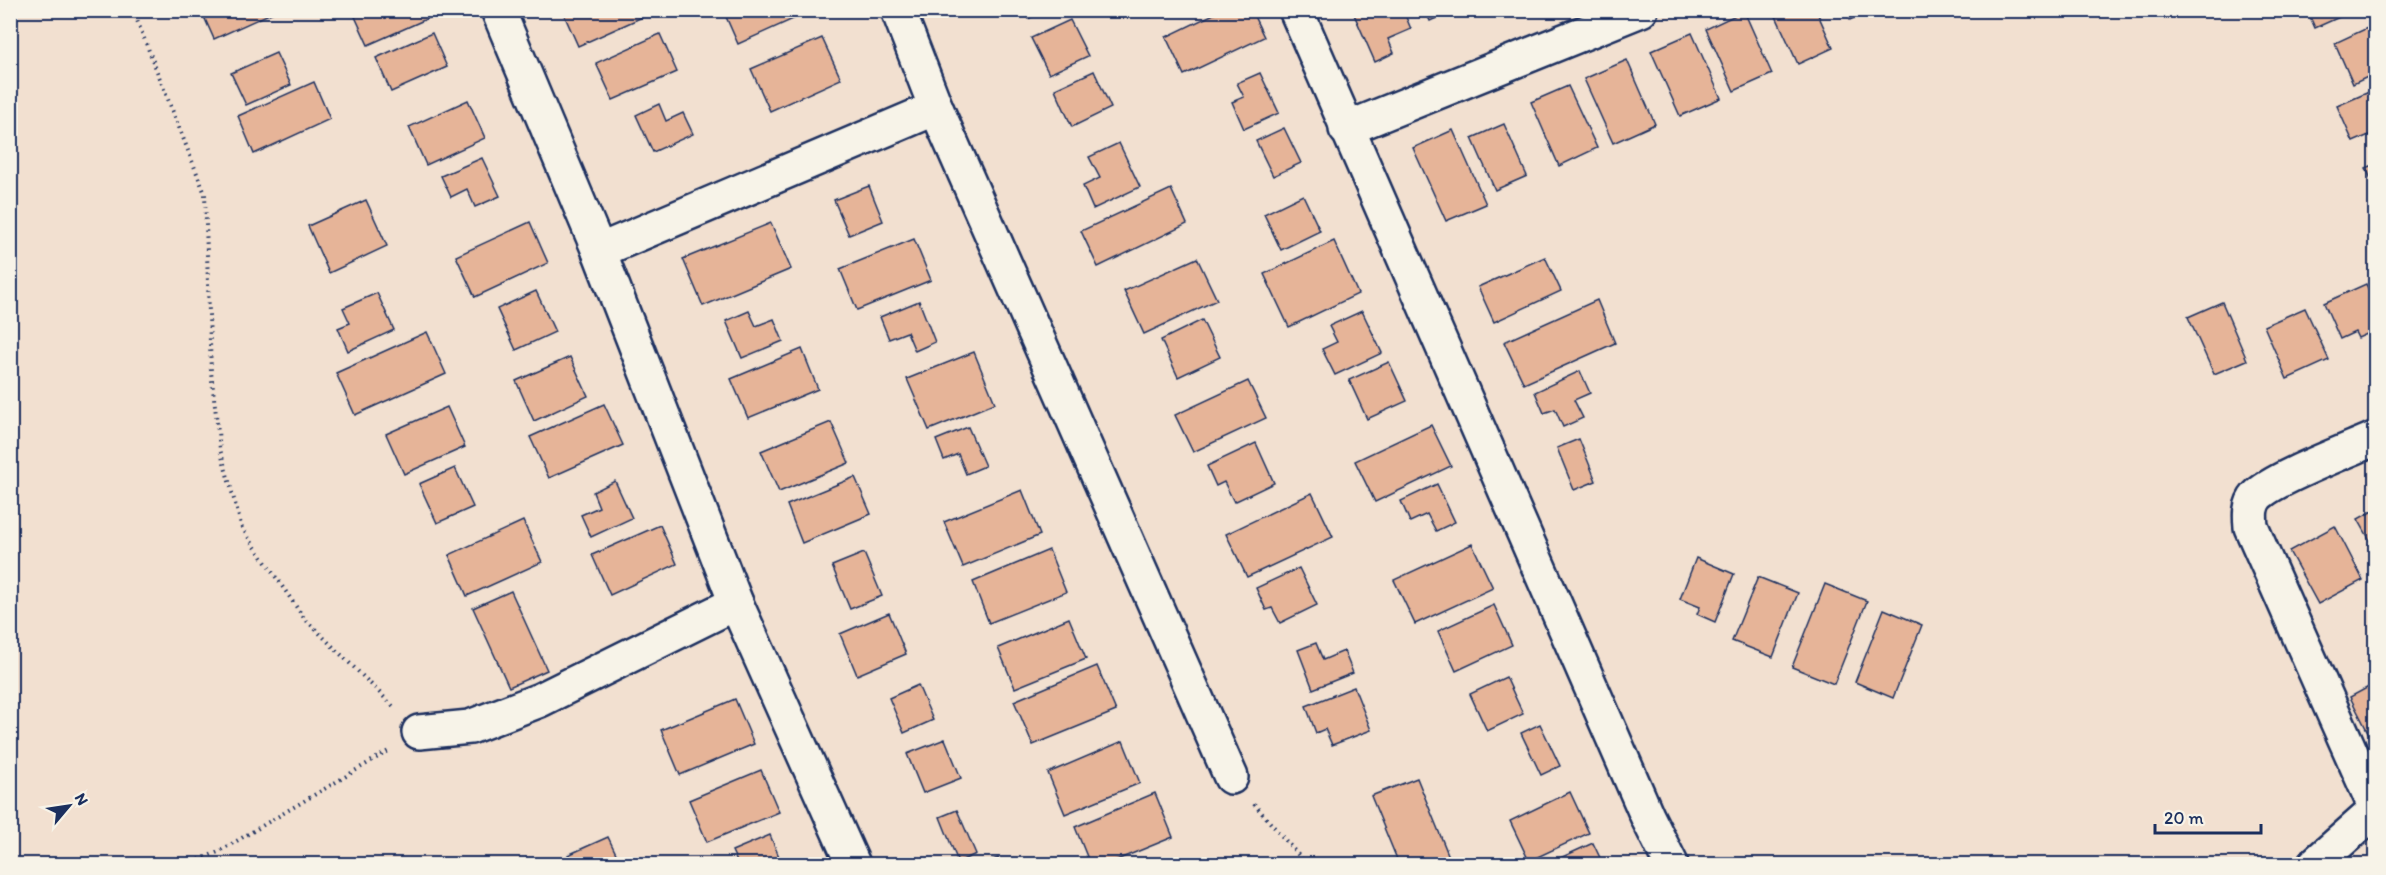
<svg xmlns="http://www.w3.org/2000/svg" width="2386" height="875" viewBox="0 0 2386 875" font-family="Itim,sans-serif">
  <style>
    .building { fill: #e6b498; stroke: #1b2f5e; stroke-width: 1.5 }
    .lines { fill: none; stroke-linecap: round; stroke-linejoin: round }
    .minor-casing { stroke: #1b2f5e; stroke-width: 38 }
    .path { stroke: #1b2f5e; stroke-width: 4; stroke-dasharray: 1.5 4.5; stroke-linecap: butt }
    .minor { stroke: #f7f3e8; stroke-width: 33 }
  </style>
  <rect width="100%" height="100%" fill="#f2e0d0"/>
  <filter id="ink" filterUnits="userSpaceOnUse"><feTurbulence type="fractalNoise" baseFrequency=".0167" numOctaves="2"/><feDisplacementMap in="SourceGraphic" scale="12" xChannelSelector="R" yChannelSelector="G"/><feConvolveMatrix kernelMatrix="1 2 1 2 8 2 1 2 1" color-interpolation-filters="sRGB"/></filter>
  <g filter="url(#ink)">
    <g class="building">
      <polygon points="201,10 278,10 214,39"/>
      <polygon points="352,10 431,10 433,16 368,45"/>
      <polygon points="562,10 658,10 578,46"/>
      <polygon points="723,10 813,10 738,44"/>
      <polygon points="1024,10 1045,10 1028,19"/>
      <polygon points="1222,10 1251,10 1264,37 1184,75 1166,37"/>
      <polygon points="1357,10 1403,10 1411,29 1388,39 1394,53 1375,62 1353,12"/>
      <polygon points="1425,10 1454,10 1430,21"/>
      <polygon points="1783,10 1816,10 1833,48 1798,64 1775,14"/>
      <polygon points="1846,10 1870,10 1850,20"/>
      <polygon points="2307,10 2355,10 2315,28"/>
      <polygon points="1744,11 1772,74 1734,91 1706,29"/>
      <polygon points="1070,20 1088,56 1049,74 1031,38"/>
      <polygon points="2376,24 2376,73 2353,84 2335,43"/>
      <polygon points="432,33 447,67 391,92 376,58"/>
      <polygon points="1692,33 1721,98 1680,116 1651,51"/>
      <polygon points="660,34 677,72 613,100 596,63"/>
      <polygon points="822,38 841,79 770,111 751,69"/>
      <polygon points="276,53 291,85 246,105 231,73"/>
      <polygon points="1627,60 1655,124 1613,143 1584,79"/>
      <polygon points="1094,71 1111,108 1072,127 1055,89"/>
      <polygon points="1260,73 1279,113 1244,129 1232,102 1244,97 1237,83"/>
      <polygon points="314,82 330,119 254,154 238,116"/>
      <polygon points="1568,86 1597,148 1559,166 1531,102"/>
      <polygon points="2376,89 2376,132 2353,142 2337,106"/>
      <polygon points="468,100 485,138 426,165 409,127"/>
      <polygon points="659,104 666,121 683,113 693,134 653,152 636,115"/>
      <polygon points="1504,124 1527,176 1495,190 1472,138"/>
      <polygon points="1284,128 1301,163 1273,176 1256,141"/>
      <polygon points="1453,130 1486,204 1446,221 1413,148"/>
      <polygon points="1119,143 1140,187 1093,209 1083,186 1100,178 1089,157"/>
      <polygon points="482,158 500,196 475,207 467,189 451,197 441,176"/>
      <polygon points="2376,164 2376,190 2366,168"/>
      <polygon points="869,186 883,221 849,235 834,200"/>
      <polygon points="1171,189 1187,224 1098,267 1081,231"/>
      <polygon points="1303,195 1320,231 1281,250 1264,214"/>
      <polygon points="366,200 387,246 329,273 308,226"/>
      <polygon points="530,222 548,263 475,297 456,256"/>
      <polygon points="771,223 791,269 703,306 683,259"/>
      <polygon points="914,239 931,280 857,310 840,269"/>
      <polygon points="1334,241 1358,294 1289,327 1264,274"/>
      <polygon points="1545,257 1561,291 1494,322 1478,287"/>
      <polygon points="1197,258 1217,300 1144,334 1124,291"/>
      <polygon points="2366,284 2376,306 2376,330 2358,338 2355,332 2340,339 2324,303"/>
      <polygon points="536,291 555,332 516,350 497,309"/>
      <polygon points="377,293 394,330 348,351 338,328 350,323 343,308"/>
      <polygon points="1597,300 1615,343 1524,384 1504,342"/>
      <polygon points="919,301 935,342 915,351 907,332 889,339 880,317"/>
      <polygon points="2222,302 2247,360 2214,374 2188,317"/>
      <polygon points="2305,308 2329,360 2287,379 2264,326"/>
      <polygon points="749,311 756,326 774,319 783,341 742,358 726,321"/>
      <polygon points="1362,311 1382,353 1335,375 1322,349 1337,342 1329,326"/>
      <polygon points="1202,320 1220,357 1178,377 1161,340"/>
      <polygon points="427,332 446,374 355,415 336,373"/>
      <polygon points="802,349 818,389 748,418 731,379"/>
      <polygon points="974,352 995,403 929,430 907,379"/>
      <polygon points="570,357 588,396 534,421 516,381"/>
      <polygon points="1389,362 1407,401 1367,419 1349,380"/>
      <polygon points="1580,371 1590,393 1574,400 1583,418 1563,427 1555,409 1544,413 1535,392"/>
      <polygon points="1248,381 1266,418 1193,452 1175,415"/>
      <polygon points="604,404 623,445 549,478 530,437"/>
      <polygon points="447,407 465,447 404,474 386,434"/>
      <polygon points="831,422 849,463 779,492 761,451"/>
      <polygon points="1431,425 1451,466 1375,502 1355,461"/>
      <polygon points="968,427 985,466 966,474 958,454 944,460 936,440"/>
      <polygon points="1579,439 1596,481 1574,490 1557,448"/>
      <polygon points="1256,443 1274,483 1234,502 1224,482 1216,486 1207,466"/>
      <polygon points="455,468 473,507 437,523 419,484"/>
      <polygon points="855,477 871,514 802,543 787,505"/>
      <polygon points="615,481 632,518 591,537 581,515 599,507 593,492"/>
      <polygon points="1437,484 1455,522 1436,531 1427,514 1410,522 1401,501"/>
      <polygon points="1022,490 1040,535 963,567 944,522"/>
      <polygon points="1312,493 1333,537 1247,577 1226,534"/>
      <polygon points="2376,509 2376,551 2358,519"/>
      <polygon points="523,521 542,562 467,596 449,555"/>
      <polygon points="660,525 677,564 610,595 592,555"/>
      <polygon points="2335,526 2363,580 2318,604 2289,551"/>
      <polygon points="1472,544 1493,588 1415,624 1394,580"/>
      <polygon points="1049,550 1066,592 989,623 973,582"/>
      <polygon points="864,553 882,596 850,609 832,566"/>
      <polygon points="1696,558 1734,574 1715,622 1697,614 1700,607 1680,599"/>
      <polygon points="1299,568 1317,605 1280,623 1272,608 1266,610 1256,588"/>
      <polygon points="1758,577 1798,593 1773,657 1732,641"/>
      <polygon points="1825,584 1867,601 1834,684 1792,667"/>
      <polygon points="511,591 547,670 509,687 473,608"/>
      <polygon points="1494,605 1512,645 1456,671 1438,631"/>
      <polygon points="1884,609 1922,625 1893,698 1855,682"/>
      <polygon points="889,613 906,654 857,675 840,634"/>
      <polygon points="1069,618 1086,659 1015,688 998,648"/>
      <polygon points="1316,643 1323,660 1344,651 1353,673 1313,689 1298,650"/>
      <polygon points="1097,666 1116,711 1033,745 1014,701"/>
      <polygon points="1506,677 1523,714 1487,731 1470,694"/>
      <polygon points="2376,683 2376,733 2370,736 2350,697"/>
      <polygon points="918,685 933,720 904,733 889,698"/>
      <polygon points="1354,687 1371,730 1332,745 1325,729 1316,733 1306,706"/>
      <polygon points="735,699 754,744 680,775 661,730"/>
      <polygon points="1540,724 1560,766 1541,775 1521,733"/>
      <polygon points="945,739 961,778 923,793 907,754"/>
      <polygon points="1123,741 1140,783 1065,814 1048,773"/>
      <polygon points="761,770 779,812 707,842 689,800"/>
      <polygon points="1417,778 1452,864 1399,864 1371,796"/>
      <polygon points="1570,792 1589,833 1529,861 1510,821"/>
      <polygon points="1155,793 1173,837 1107,864 1090,864 1075,827"/>
      <polygon points="957,810 976,854 958,862 940,817"/>
      <polygon points="770,835 782,864 738,864 732,851"/>
      <polygon points="608,837 621,864 572,864 568,855"/>
      <polygon points="1593,843 1603,864 1547,864"/>
      <polygon points="998,858 1001,864 983,864"/>
    </g>
    <g class="lines">
      <g class="minor-casing">
        <g id="minor">
          <polyline points="498,10 599,251 736,603 853,864"/>
          <polyline points="898,10 936,108 1231,777"/>
          <polyline points="1296,10 1648,818 1671,864"/>
          <polyline points="1346,129 1641,10"/>
          <polyline points="599,251 936,108"/>
          <path d="M2376,438C2350,450 2274,478 2257,496C2249,505 2250,516 2251,527L2376,809"/>
          <polyline points="419,732 470,727 540,700 736,603"/>
          <polyline points="2315,864 2376,810"/>
        </g>
      </g>
      <g class="path">
        <polyline points="133,10 205,194 211,372 220,449 242,528 304,618 396,709"/>
        <polyline points="1254,804 1306,864"/>
        <polyline points="188,864 218,852 390,750"/>
      </g>
      <use href="#minor" class="minor"/>
    </g>
  </g>
  <rect width="2386" height="875" fill="none" stroke="#f7f3e8" stroke-width="36"/>
  <rect x="18" y="18" width="2350" height="839" fill="none" stroke="#1b2f5e" stroke-width="2" filter="url(#ink)"/>
  <g transform="translate(69 806) rotate(61)" stroke="#f7f3e8" stroke-width="4.5" paint-order="stroke">
  <path d="M0-4.5L10 22L0 15L-10 22Z" fill="#1b2f5e"/>
  <text y="-9" font-size="16" font-weight="bold" text-anchor="middle" fill="#1b2f5e">N</text>
  </g>
  <path d="M2155 824v9h106v-9" fill="none" stroke="#1b2f5e" stroke-width="3"/>
  <text x="2164" y="824" font-size="18" fill="#1b2f5e" stroke="#f7f3e8" stroke-width="4.5" paint-order="stroke">20 m</text>
</svg>
